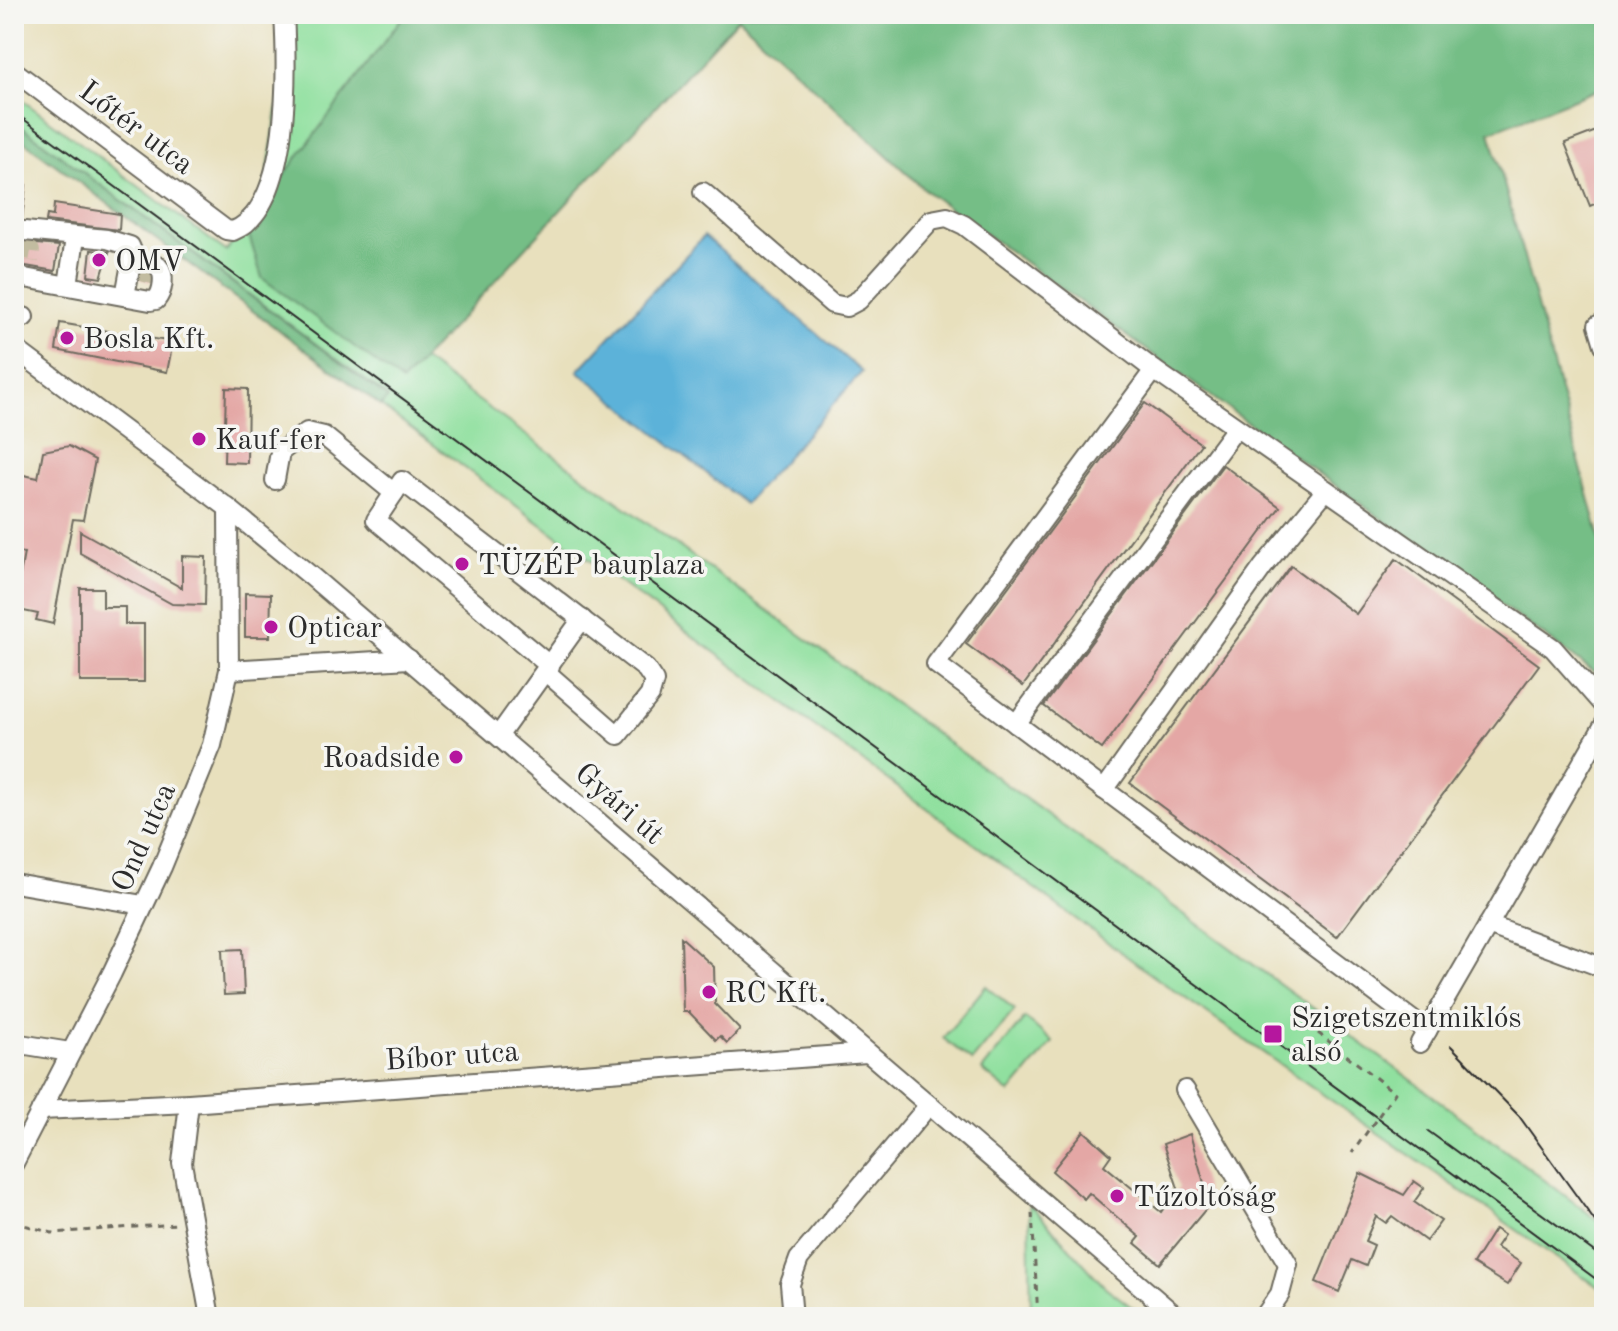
<svg xmlns="http://www.w3.org/2000/svg" width="1618" height="1331" viewBox="0 0 1618 1331" font-family="'Old Standard TT',serif">
  <style>
    .green { fill: #90e09f; stroke: #5e8665; stroke-width: 2 }
    .forest { fill: #74be86; stroke: #507458; stroke-width: 2 }
    .water { fill: #5cb2d9; stroke: #446e82; stroke-width: 2 }
    .building { fill: #e4a7a5 }
    .lines { fill: none; stroke-linecap: round; stroke-linejoin: round }
    .minor-tunnel { stroke: #c2bca0; stroke-width: 18; stroke-dasharray: 18 9; stroke-linecap: butt }
    .minor-casing { stroke: #6d6a5e; stroke-width: 22 }
    .path { stroke: #6d6a5e; stroke-width: 3; stroke-dasharray: 6 6; stroke-linecap: butt }
    .minor { stroke: #fff; stroke-width: 18 }
    .tram { stroke: #2b2b2b; stroke-width: 2 }
    .poi-dot { fill: #b5179e; stroke: #f6f6f2; stroke-width: 3 }
    .labels { text-anchor: middle; stroke-width: 7; stroke-linejoin: round; paint-order: stroke }
    .street-label { font-size: 30px; fill: #2b2b2b; stroke: #f6f6f2 }
    .poi-label { font-size: 30px; fill: #2b2b2b; stroke: #f6f6f2; text-anchor: start }
  </style>
  <rect width="100%" height="100%" fill="#f6f6f2"/>
  <filter id="ink" filterUnits="userSpaceOnUse"><feTurbulence type="fractalNoise" baseFrequency=".0125" numOctaves="2"/><feDisplacementMap in="SourceGraphic" scale="16" xChannelSelector="R" yChannelSelector="G"/><feConvolveMatrix kernelMatrix="1 2 1 2 8 2 1 2 1" color-interpolation-filters="sRGB"/></filter>
  <filter id="wash" filterUnits="userSpaceOnUse"><feTurbulence type="fractalNoise" baseFrequency=".006" numOctaves="4" result="noise"/><feDisplacementMap in="SourceGraphic" scale="32" xChannelSelector="R" yChannelSelector="G"/><feGaussianBlur stdDeviation="1.8" result="paint"/><feColorMatrix in="noise" values="0 0 0 0 0 0 0 0 0 0 0 0 0 0 0 0 0 1.4 0 .05"/><feComposite in="paint" operator="in"/></filter>
  <g filter="url(#wash)">
    <rect width="100%" height="100%" fill="#e8e0bd"/>
    <g class="green">
      <polygon points="292,14 405,14 262,208"/>
      <polygon points="14,94 226,251 246,226 402,382 423,360 1409,1078 1604,1225 1604,1291 1152,975 381,406 388,397 14,121"/>
      <polygon points="986,986 1015,1010 972,1061 943,1038"/>
      <polygon points="1025,1018 1053,1042 1010,1093 982,1070"/>
      <polygon points="1029,1203 1104,1286 1145,1317 1031,1317"/>
    </g>
    <g class="forest">
      <polygon points="405,14 1604,14 1604,87 1490,132 1604,553 1604,679 926,191 738,18 402,382 262,278 246,226"/>
      <polygon points="14,121 388,398 381,406 14,134"/>
    </g>
    <polygon class="water" points="704,236 862,372 745,504 578,371"/>
    <g id="blocks">
      <g class="building">
        <polygon points="1604,128 1604,200 1590,206 1565,143"/>
        <polygon points="14,184 26,185 22,219 14,218"/>
        <polygon points="54,204 120,214 119,230 46,221 47,215 53,216"/>
        <polygon points="14,242 59,246 55,271 14,264"/>
        <polygon points="91,250 109,252 101,278 88,276"/>
        <polygon points="145,255 152,256 146,266 151,282 140,279"/>
        <polygon points="60,323 173,342 167,372 56,350"/>
        <polygon points="226,388 248,389 247,463 224,462"/>
        <polygon points="1145,403 1201,444 1023,686 966,644"/>
        <polygon points="69,446 95,460 83,520 73,519 53,624 36,620 38,614 14,609 24,553 14,552 14,473 38,478 43,451"/>
        <polygon points="1223,465 1280,507 1102,749 1044,706"/>
        <polygon points="80,531 182,588 182,556 206,557 205,605 172,604 80,553"/>
        <polygon points="1396,559 1539,665 1337,937 1130,783 1291,566 1356,614"/>
        <polygon points="80,588 103,588 103,607 125,607 125,624 144,624 144,682 80,682"/>
        <polygon points="245,593 271,594 270,637 245,637"/>
        <polygon points="681,937 714,967 715,1004 740,1030 727,1043 720,1036 716,1040 689,1012 683,1012"/>
        <polygon points="242,949 244,994 224,995 222,950"/>
        <polygon points="1084,1131 1111,1155 1104,1165 1161,1212 1178,1188 1163,1144 1190,1134 1210,1204 1160,1264 1135,1243 1140,1237 1089,1193 1084,1199 1052,1171"/>
        <polygon points="1360,1173 1404,1195 1414,1181 1424,1188 1414,1202 1441,1221 1426,1241 1392,1216 1386,1223 1376,1216 1365,1241 1374,1245 1366,1266 1352,1260 1339,1292 1316,1282"/>
        <polygon points="1495,1229 1504,1235 1496,1247 1521,1263 1507,1285 1473,1264"/>
      </g>
    </g>
  </g>
  <g filter="url(#ink)">
    <use href="#blocks" fill-opacity="0" stroke="#6d6a5e" stroke-width="2"/>
    <g class="lines">
      <g class="minor-tunnel">
        <polyline points="14,248 31,251 30,261"/>
        <polyline points="138,271 156,276"/>
      </g>
      <g class="minor-casing">
        <g id="minor">
          <path d="M14,71L226,230L233,231C292,207 287,66 284,14"/>
          <polyline points="703,192 832,304 846,307 859,300 931,220 947,217 964,225 1154,370"/>
          <polyline points="14,230 107,239 130,246 133,253 125,296"/>
          <path d="M14,276L150,301L156,300C163,292 166,274 158,266"/>
          <polyline points="68,285 75,238"/>
          <polyline points="14,315 24,317"/>
          <polyline points="1604,324 1598,325 1604,345"/>
          <polyline points="14,348 228,508 311,576 1177,1317"/>
          <polyline points="275,480 280,452 307,432 324,436 394,493"/>
          <polyline points="229,670 409,659"/>
          <polyline points="546,672 618,735 650,695 654,681 646,669 402,481 376,520 550,666"/>
          <polyline points="1016,724 1236,428"/>
          <polyline points="499,735 582,619"/>
          <polyline points="1104,790 1263,567 1326,490"/>
          <polyline points="14,883 143,905"/>
          <polyline points="1488,925 1604,968"/>
          <polyline points="1427,1031 936,664 1154,370 1553,648 1604,706"/>
          <polyline points="14,1043 70,1052"/>
          <polyline points="1420,1043 1604,725"/>
          <polyline points="1185,1090 1288,1264 1280,1294 1264,1317"/>
          <polyline points="189,1103 182,1163 210,1317"/>
          <polyline points="41,1110 189,1103 867,1053"/>
          <polyline points="14,1163 112,973 162,867 212,745 229,670 228,508"/>
          <polyline points="793,1317 790,1284 799,1259 929,1105"/>
        </g>
      </g>
      <g class="path">
        <polyline points="1318,1033 1395,1093 1352,1153"/>
        <polyline points="1032,1213 1038,1317"/>
        <polyline points="14,1222 52,1233 176,1224"/>
      </g>
      <use href="#minor" class="minor"/>
      <g class="tram">
        <polyline points="14,112 1604,1285"/>
        <polyline points="1451,1046 1519,1116 1604,1234"/>
        <polyline points="1428,1131 1604,1259"/>
      </g>
    </g>
  </g>
  <g class="poi-dot">
    <circle cx="99" cy="260" r="8"/>
    <circle cx="67" cy="338" r="8"/>
    <circle cx="199" cy="439" r="8"/>
    <circle cx="462" cy="564" r="8"/>
    <circle cx="271" cy="627" r="8"/>
    <circle cx="456" cy="757" r="8"/>
    <circle cx="709" cy="992" r="8"/>
    <rect x="1263" y="1024" width="20" height="20" rx="4"/>
    <circle cx="1117" cy="1196" r="8"/>
  </g>
  <g class="labels">
    <g class="street-label">
      <text transform="translate(137 127) rotate(37)" y="10">Lőtér utca</text>
      <text transform="translate(620 803) rotate(41)" y="10">Gyári út</text>
      <text transform="translate(143 837) rotate(-66)" y="10">Ond utca</text>
      <text transform="translate(452 1055) rotate(-4)" y="10">Bíbor utca</text>
    </g>
    <g class="poi-label">
      <text x="115" y="270">OMV</text>
      <text x="83" y="348">Bosla Kft.</text>
      <text x="215" y="449">Kauf-fer</text>
      <text x="478" y="574">TÜZÉP bauplaza</text>
      <text x="287" y="637">Opticar</text>
      <text x="440" y="767" text-anchor="end">Roadside</text>
      <text x="725" y="1002">RC Kft.</text>
      <text x="1291" y="1027">Szigetszentmiklós<tspan x="1291" dy="34">alsó</tspan></text>
      <text x="1133" y="1206">Tűzoltóság</text>
    </g>
  </g>
  <rect width="1618" height="1331" fill="none" stroke="#f6f6f2" stroke-width="48"/>
</svg>
